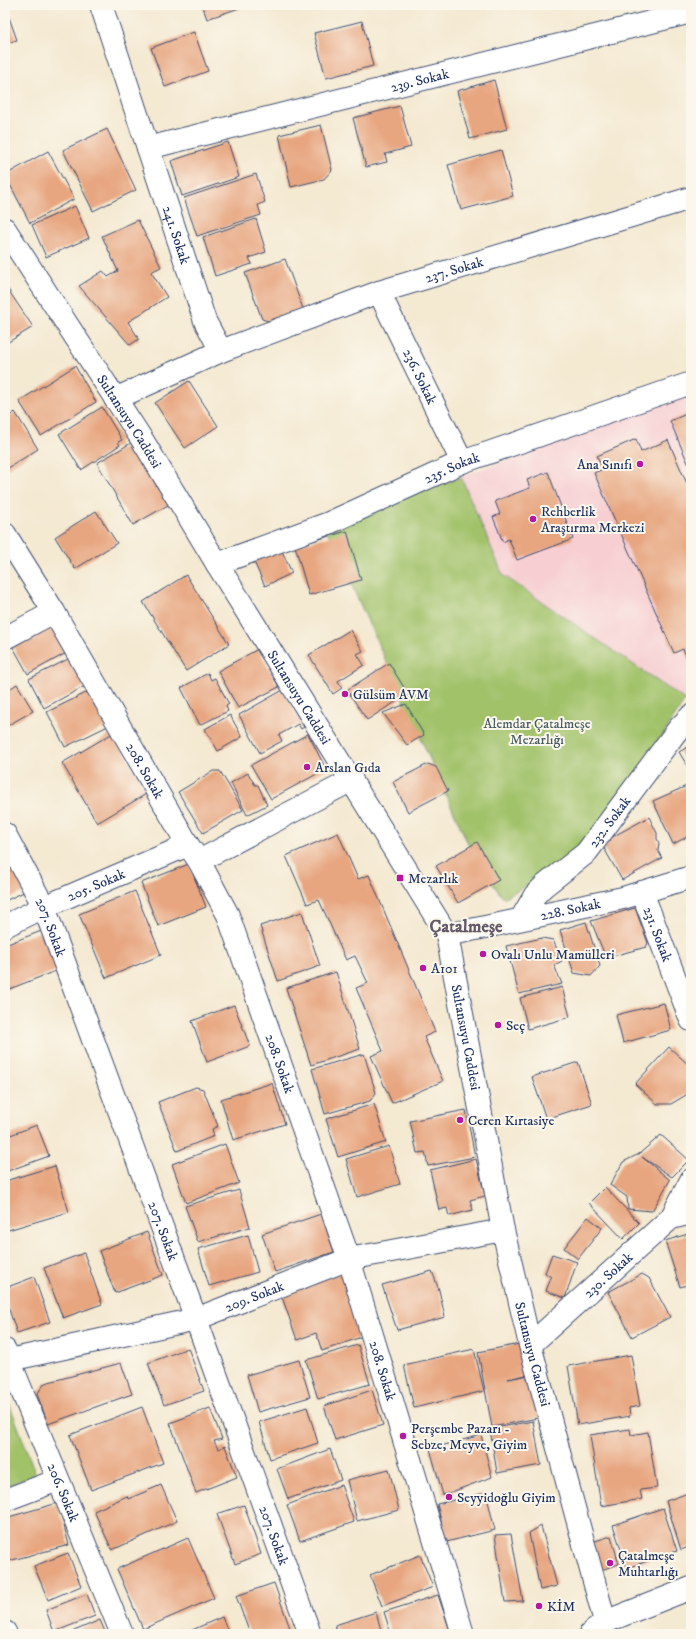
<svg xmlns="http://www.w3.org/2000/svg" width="696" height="1639" viewBox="0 0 696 1639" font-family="'IM FELL DW Pica',serif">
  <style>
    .built { fill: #f7cfd3 }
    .green { fill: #a2c26a; stroke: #5e7864 }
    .building { fill: #e7a680 }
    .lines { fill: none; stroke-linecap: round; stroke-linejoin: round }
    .street-casing { stroke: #3c4b6f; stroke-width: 24 }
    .secondary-casing { stroke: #3c4b6f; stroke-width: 24 }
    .primary-casing { stroke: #3c4b6f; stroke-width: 24 }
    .street { stroke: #fff; stroke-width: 22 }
    .secondary { stroke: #fff; stroke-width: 22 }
    .primary { stroke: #fff; stroke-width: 22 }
    .poi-dot { fill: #b5179e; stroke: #fbf7ec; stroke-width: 1.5 }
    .labels { text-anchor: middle; stroke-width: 4; stroke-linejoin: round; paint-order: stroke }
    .street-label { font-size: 14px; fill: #1b2f5e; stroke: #fbf7ec }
    .poi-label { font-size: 14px; fill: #1b2f5e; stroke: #fbf7ec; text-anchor: start }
    .park-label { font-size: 14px; fill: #445b62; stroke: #fbf7ec }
    .district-label { font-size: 18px; font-weight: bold; fill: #62596a; stroke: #fbf7ec }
  </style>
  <rect width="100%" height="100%" fill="#fbf7ec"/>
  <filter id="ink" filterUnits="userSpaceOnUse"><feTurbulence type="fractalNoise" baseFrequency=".025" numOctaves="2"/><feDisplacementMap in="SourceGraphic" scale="8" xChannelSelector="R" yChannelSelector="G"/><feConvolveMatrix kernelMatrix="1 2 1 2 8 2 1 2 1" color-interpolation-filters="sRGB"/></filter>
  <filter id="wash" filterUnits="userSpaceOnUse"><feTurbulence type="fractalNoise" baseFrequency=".012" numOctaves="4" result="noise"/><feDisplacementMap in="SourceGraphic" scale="16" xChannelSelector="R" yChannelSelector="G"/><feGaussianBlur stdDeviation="0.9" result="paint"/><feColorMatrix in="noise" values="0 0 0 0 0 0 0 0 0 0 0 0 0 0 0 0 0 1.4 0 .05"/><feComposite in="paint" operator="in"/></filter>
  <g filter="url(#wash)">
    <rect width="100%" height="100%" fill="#f4e9d1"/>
    <polygon class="built" points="691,393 691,697 685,700 503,575 461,477"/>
    <g class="green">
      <polygon points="461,477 503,575 685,700 588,853 503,898 475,859 325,526"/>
      <polygon points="5,1392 36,1475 5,1486"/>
    </g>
    <g id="blocks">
      <g class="building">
        <polygon points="202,5 248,5 207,19"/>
        <polygon points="5,6 17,40 5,44"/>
        <polygon points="362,21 373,66 326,78 314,33"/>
        <polygon points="194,32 208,71 165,87 151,48"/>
        <polygon points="494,80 507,129 470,139 457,91"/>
        <polygon points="400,106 411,147 385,154 387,162 366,167 353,118"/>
        <polygon points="321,125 332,170 324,179 291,187 279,135"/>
        <polygon points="107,129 136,190 93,211 63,150"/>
        <polygon points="228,142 239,177 182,196 171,161"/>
        <polygon points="501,150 513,196 461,210 448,165"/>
        <polygon points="48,151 74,199 30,223 5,175"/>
        <polygon points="256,174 265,202 258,205 261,215 197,236 184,198"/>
        <polygon points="75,206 89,238 46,257 32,225"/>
        <polygon points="256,219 266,252 249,258 252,264 215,276 203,237"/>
        <polygon points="138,220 161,267 151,272 167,297 128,322 139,339 130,345 79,286 103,271 108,277 118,271 102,236"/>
        <polygon points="285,259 303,309 268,321 262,319 245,273"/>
        <polygon points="5,285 33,327 5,344"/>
        <polygon points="75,366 96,402 41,436 19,401"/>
        <polygon points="189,381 218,426 185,448 155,403"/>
        <polygon points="102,407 122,440 118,442 120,445 81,470 59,434"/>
        <polygon points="15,412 38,449 5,470 5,419"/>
        <polygon points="691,412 691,470 670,421"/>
        <polygon points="636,439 641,452 668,440 691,493 691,661 689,662 683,649 674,653 594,473 603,469 597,456"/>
        <polygon points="131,443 168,505 133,525 97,463"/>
        <polygon points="548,472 573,539 517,560 509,539 503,542 493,517 500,514 495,501 530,488 527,480"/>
        <polygon points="96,511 117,543 75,569 55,537"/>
        <polygon points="347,531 361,580 309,595 295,546"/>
        <polygon points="281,549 292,573 265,586 254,562"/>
        <polygon points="186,575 229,644 186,671 143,602"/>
        <polygon points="54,624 70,651 28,674 13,647"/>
        <polygon points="350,630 363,651 357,654 364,665 338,681 342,688 333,694 309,655"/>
        <polygon points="258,649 279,687 238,708 218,671"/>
        <polygon points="74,656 89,684 44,708 29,679"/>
        <polygon points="389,663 408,694 367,720 347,690"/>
        <polygon points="208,673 211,680 215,678 229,704 226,706 228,711 200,725 181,688"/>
        <polygon points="17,684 33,711 5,727 5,692"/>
        <polygon points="92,690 110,725 65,747 47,712"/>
        <polygon points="283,690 304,727 301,729 298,724 279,735 282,741 260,753 239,715"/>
        <polygon points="406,704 424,735 407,745 383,713"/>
        <polygon points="230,715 242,737 218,751 205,729"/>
        <polygon points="113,733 148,793 97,823 62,763"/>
        <polygon points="308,734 326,769 271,799 251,765"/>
        <polygon points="691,745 691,772 679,752"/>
        <polygon points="428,764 436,767 448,791 408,812 393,782"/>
        <polygon points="213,771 220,771 243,810 203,833 178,792"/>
        <polygon points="248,773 255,785 258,785 267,805 247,815 231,783"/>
        <polygon points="691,784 691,835 673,844 653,801"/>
        <polygon points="649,817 657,833 657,839 659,843 658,851 662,858 622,880 601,843"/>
        <polygon points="338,833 358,879 369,875 435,1032 424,1037 443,1081 392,1103 371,1056 383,1051 356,988 368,983 355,956 346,960 319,900 307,904 286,856"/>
        <polygon points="477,842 499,880 458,903 436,866"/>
        <polygon points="14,860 28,890 5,901 5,864"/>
        <polygon points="189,864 206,907 158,926 141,883"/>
        <polygon points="135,891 161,955 106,978 79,914"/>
        <polygon points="635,908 648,943 646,947 606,958 591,921"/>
        <polygon points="302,912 320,966 278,981 260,926"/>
        <polygon points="586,922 600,966 591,976 574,973 560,930"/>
        <polygon points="44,930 58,970 7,990 5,984 5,945"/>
        <polygon points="542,938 553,940 562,961 554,965 562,984 519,994 506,946"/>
        <polygon points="336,972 360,1049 311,1065 286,988"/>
        <polygon points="562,987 570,1017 528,1029 520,998"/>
        <polygon points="664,1003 671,1030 623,1043 616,1015"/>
        <polygon points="234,1005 250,1046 207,1062 192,1021"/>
        <polygon points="669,1047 691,1067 691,1092 671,1104 657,1104 635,1084"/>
        <polygon points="364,1054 376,1093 370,1101 325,1114 312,1069"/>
        <polygon points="578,1062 592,1104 546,1119 532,1077"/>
        <polygon points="272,1083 285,1124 233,1140 221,1099"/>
        <polygon points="196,1087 203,1089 218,1126 212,1129 214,1136 177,1151 158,1102"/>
        <polygon points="374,1104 386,1142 338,1157 326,1119"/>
        <polygon points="466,1110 475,1157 428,1166 425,1152 417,1153 410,1121"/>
        <polygon points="37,1125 49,1156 5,1172 5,1137"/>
        <polygon points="661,1135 689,1160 672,1177 642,1157 670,1180 652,1211 628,1209 627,1197 610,1185 623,1162 639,1154"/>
        <polygon points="225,1144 239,1183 186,1203 172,1164"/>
        <polygon points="389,1146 400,1184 357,1197 346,1159"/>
        <polygon points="476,1159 485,1196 470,1200 473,1210 449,1216 447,1208 439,1210 430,1170"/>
        <polygon points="55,1166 69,1212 8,1230 5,1219 5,1181"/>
        <polygon points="605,1187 639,1223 623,1239 589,1203"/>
        <polygon points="239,1190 250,1227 198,1242 185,1206"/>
        <polygon points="321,1214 334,1252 275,1272 262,1234"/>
        <polygon points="588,1217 602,1228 578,1259 564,1248"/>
        <polygon points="147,1232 163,1275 115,1293 99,1251"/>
        <polygon points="691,1233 691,1284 680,1287 665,1241"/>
        <polygon points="248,1235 258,1272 209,1286 198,1249"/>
        <polygon points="84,1253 102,1304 63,1318 44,1268"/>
        <polygon points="552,1254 577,1262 565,1298 546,1291 551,1277 545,1273"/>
        <polygon points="432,1271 439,1290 445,1317 397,1330 382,1285"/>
        <polygon points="342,1272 364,1336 322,1351 316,1333 297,1340 281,1294"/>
        <polygon points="642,1274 649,1278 670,1317 632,1337 608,1292"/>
        <polygon points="34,1277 50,1322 17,1333 5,1298 5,1288"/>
        <polygon points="525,1343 531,1374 508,1379 534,1374 543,1417 492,1427 478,1352"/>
        <polygon points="358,1345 370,1384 318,1399 306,1360"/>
        <polygon points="188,1348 204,1391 164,1405 148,1363"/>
        <polygon points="474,1349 484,1391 414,1408 404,1365"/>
        <polygon points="631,1355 640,1406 629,1408 630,1416 578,1425 568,1366"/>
        <polygon points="299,1360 310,1397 258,1412 247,1375"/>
        <polygon points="121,1363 132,1394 48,1424 37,1394 45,1383"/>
        <polygon points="372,1390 383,1425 335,1440 324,1406"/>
        <polygon points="142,1407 163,1463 91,1490 70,1435"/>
        <polygon points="307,1407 318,1443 270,1459 259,1422"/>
        <polygon points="210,1408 222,1439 214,1441 218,1449 225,1446 237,1477 196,1493 170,1423"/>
        <polygon points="533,1421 541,1465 497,1473 490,1429"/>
        <polygon points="630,1429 631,1435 648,1432 657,1488 640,1490 642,1499 601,1506 590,1435"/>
        <polygon points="481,1435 492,1477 443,1495 430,1449"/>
        <polygon points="330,1449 341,1480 288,1499 277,1469"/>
        <polygon points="389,1469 399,1510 357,1521 347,1480"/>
        <polygon points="161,1485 177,1521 112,1550 94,1511 127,1496 128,1499"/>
        <polygon points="341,1485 354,1522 300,1541 287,1505"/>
        <polygon points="691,1492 691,1546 681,1550 666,1501"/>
        <polygon points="486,1493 495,1530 446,1542 437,1504"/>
        <polygon points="58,1503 69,1545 5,1562 5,1518"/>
        <polygon points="244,1505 261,1554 235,1564 217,1514"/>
        <polygon points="663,1508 677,1551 627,1568 613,1525"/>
        <polygon points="541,1526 557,1586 540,1590 529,1533"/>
        <polygon points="511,1534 523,1601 505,1602 495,1535"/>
        <polygon points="611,1536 619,1564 601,1570 592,1542"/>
        <polygon points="188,1538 214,1598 143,1629 117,1569"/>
        <polygon points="68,1553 81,1586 48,1600 34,1566"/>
        <polygon points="420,1555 433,1587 382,1606 370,1575"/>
        <polygon points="274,1583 292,1634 250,1634 236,1596"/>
        <polygon points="87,1594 95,1616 54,1632 46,1610"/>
        <polygon points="438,1595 451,1634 391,1634 384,1612"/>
        <polygon points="376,1612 382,1634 338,1634 335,1625"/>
        <polygon points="222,1617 229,1634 183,1634"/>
        <polygon points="100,1620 106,1634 67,1634"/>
      </g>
    </g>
  </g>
  <g filter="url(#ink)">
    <use href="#blocks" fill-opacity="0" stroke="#3c4b6f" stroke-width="1"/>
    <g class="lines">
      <g class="street-casing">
        <g id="street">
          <path id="s1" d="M101,5L205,321L221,351L115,399"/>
          <path id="s2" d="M148,148L691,12"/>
          <path id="s3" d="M379,292L462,462"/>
          <path id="s4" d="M221,351L379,292L691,198"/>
          <path id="s5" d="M5,534L54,612L188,845L199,861L228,915L349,1259L463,1634"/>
          <path id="s6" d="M217,564L329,523L462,462L691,383"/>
          <polyline points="5,638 54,612"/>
          <path id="s7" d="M5,834L44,907L196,1319L310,1634"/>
          <polyline points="199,861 352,780"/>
          <path id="s8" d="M642,892L691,1020"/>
          <path id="s9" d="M521,919L535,895L544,886L586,853L679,728L691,716"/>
          <path id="s10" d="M5,926L44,907L188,845"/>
          <path id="s11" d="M447,935L623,898L691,877"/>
          <polyline points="671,1218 691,1180"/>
          <path id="s12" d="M530,1345L671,1218L691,1213"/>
          <path id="s13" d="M5,1350L122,1634"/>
          <path id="s14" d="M5,1361L196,1319L349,1259L503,1230"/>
          <polyline points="5,1500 58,1480"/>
          <polyline points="5,1632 6,1634"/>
        </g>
      </g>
      <g class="secondary-casing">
        <g id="secondary">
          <path id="s15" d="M5,229L143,441L217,564L447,935L503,1230L530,1345L605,1622"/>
        </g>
      </g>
      <g class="primary-casing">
        <polyline id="primary" points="590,1634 605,1622 691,1588"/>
      </g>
      <use href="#street" class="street"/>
      <use href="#secondary" class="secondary"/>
      <use href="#primary" class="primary"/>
    </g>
  </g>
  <g class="poi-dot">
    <circle cx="640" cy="464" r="4"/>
    <circle cx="533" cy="519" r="4"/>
    <circle cx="345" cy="694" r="4"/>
    <circle cx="307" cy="767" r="4"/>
    <rect x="396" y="874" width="8" height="8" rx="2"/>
    <circle cx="483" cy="954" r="4"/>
    <circle cx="423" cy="968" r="4"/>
    <circle cx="498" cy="1025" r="4"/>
    <circle cx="460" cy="1120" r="4"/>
    <circle cx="403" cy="1436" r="4"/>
    <circle cx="449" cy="1497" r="4"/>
    <circle cx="610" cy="1563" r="4"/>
    <circle cx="539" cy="1606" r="4"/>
  </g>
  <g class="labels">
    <g class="street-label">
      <text dy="5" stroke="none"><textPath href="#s2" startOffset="280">239. Sokak</textPath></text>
      <text dy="5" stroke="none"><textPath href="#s1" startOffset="242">241. Sokak</textPath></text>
      <text dy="5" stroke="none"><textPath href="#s4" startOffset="247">237. Sokak</textPath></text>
      <text dy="5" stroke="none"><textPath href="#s3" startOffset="94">236. Sokak</textPath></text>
      <text dy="5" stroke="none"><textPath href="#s15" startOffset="229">Sultansuyu Caddesi</textPath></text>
      <text dy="5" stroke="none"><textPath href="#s6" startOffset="254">235. Sokak</textPath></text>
      <text dy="5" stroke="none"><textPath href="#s15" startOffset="553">Sultansuyu Caddesi</textPath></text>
      <text dy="5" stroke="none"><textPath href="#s5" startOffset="275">208. Sokak</textPath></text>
      <text dy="5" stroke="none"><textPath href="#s9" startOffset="133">232. Sokak</textPath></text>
      <text dy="5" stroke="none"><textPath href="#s10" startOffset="100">205. Sokak</textPath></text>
      <text dy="5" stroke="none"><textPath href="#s11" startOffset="126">228. Sokak</textPath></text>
      <text dy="5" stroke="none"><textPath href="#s7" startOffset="104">207. Sokak</textPath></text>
      <text dy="5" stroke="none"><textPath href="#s8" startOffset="45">231. Sokak</textPath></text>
      <text dy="5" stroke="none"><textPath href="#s15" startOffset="937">Sultansuyu Caddesi</textPath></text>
      <text dy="5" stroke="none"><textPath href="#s5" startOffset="599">208. Sokak</textPath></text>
      <text dy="5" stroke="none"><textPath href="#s7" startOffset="428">207. Sokak</textPath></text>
      <text dy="5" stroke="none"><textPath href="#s12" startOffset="105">230. Sokak</textPath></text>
      <text dy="5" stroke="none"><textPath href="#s14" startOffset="258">209. Sokak</textPath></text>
      <text dy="5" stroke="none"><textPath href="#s15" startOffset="1261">Sultansuyu Caddesi</textPath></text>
      <text dy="5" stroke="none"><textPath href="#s5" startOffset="923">208. Sokak</textPath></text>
      <text dy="5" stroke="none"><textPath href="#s13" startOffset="154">206. Sokak</textPath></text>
      <text dy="5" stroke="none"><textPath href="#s7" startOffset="752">207. Sokak</textPath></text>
    </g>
    <g class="poi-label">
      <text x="632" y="469" text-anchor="end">Ana Sınıfı</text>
      <text x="541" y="516">Rehberlik<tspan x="541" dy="16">Araştırma Merkezi</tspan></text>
      <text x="353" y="699">Gülsüm AVM</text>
      <text x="315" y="772">Arslan Gıda</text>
      <text x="408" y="883">Mezarlık</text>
      <text x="491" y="959">Ovalı Unlu Mamülleri</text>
      <text x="431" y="973">A101</text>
      <text x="506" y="1030">Seç</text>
      <text x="468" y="1125">Ceren Kırtasiye</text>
      <text x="411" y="1433">Perşembe Pazarı -<tspan x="411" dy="16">Sebze, Meyve, Giyim</tspan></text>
      <text x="457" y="1502">Seyyidoğlu Giyim</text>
      <text x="618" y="1560">Çatalmeşe<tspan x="618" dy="16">Muhtarlığı</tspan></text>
      <text x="547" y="1611">KİM</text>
    </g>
    <g class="park-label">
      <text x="537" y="728">Alemdar Çatalmeşe<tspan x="537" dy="16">Mezarlığı</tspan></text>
    </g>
    <g class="district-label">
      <text x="466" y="932">Çatalmeşe</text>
    </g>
  </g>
  <rect width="696" height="1639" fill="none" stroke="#fbf7ec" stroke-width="20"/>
</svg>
